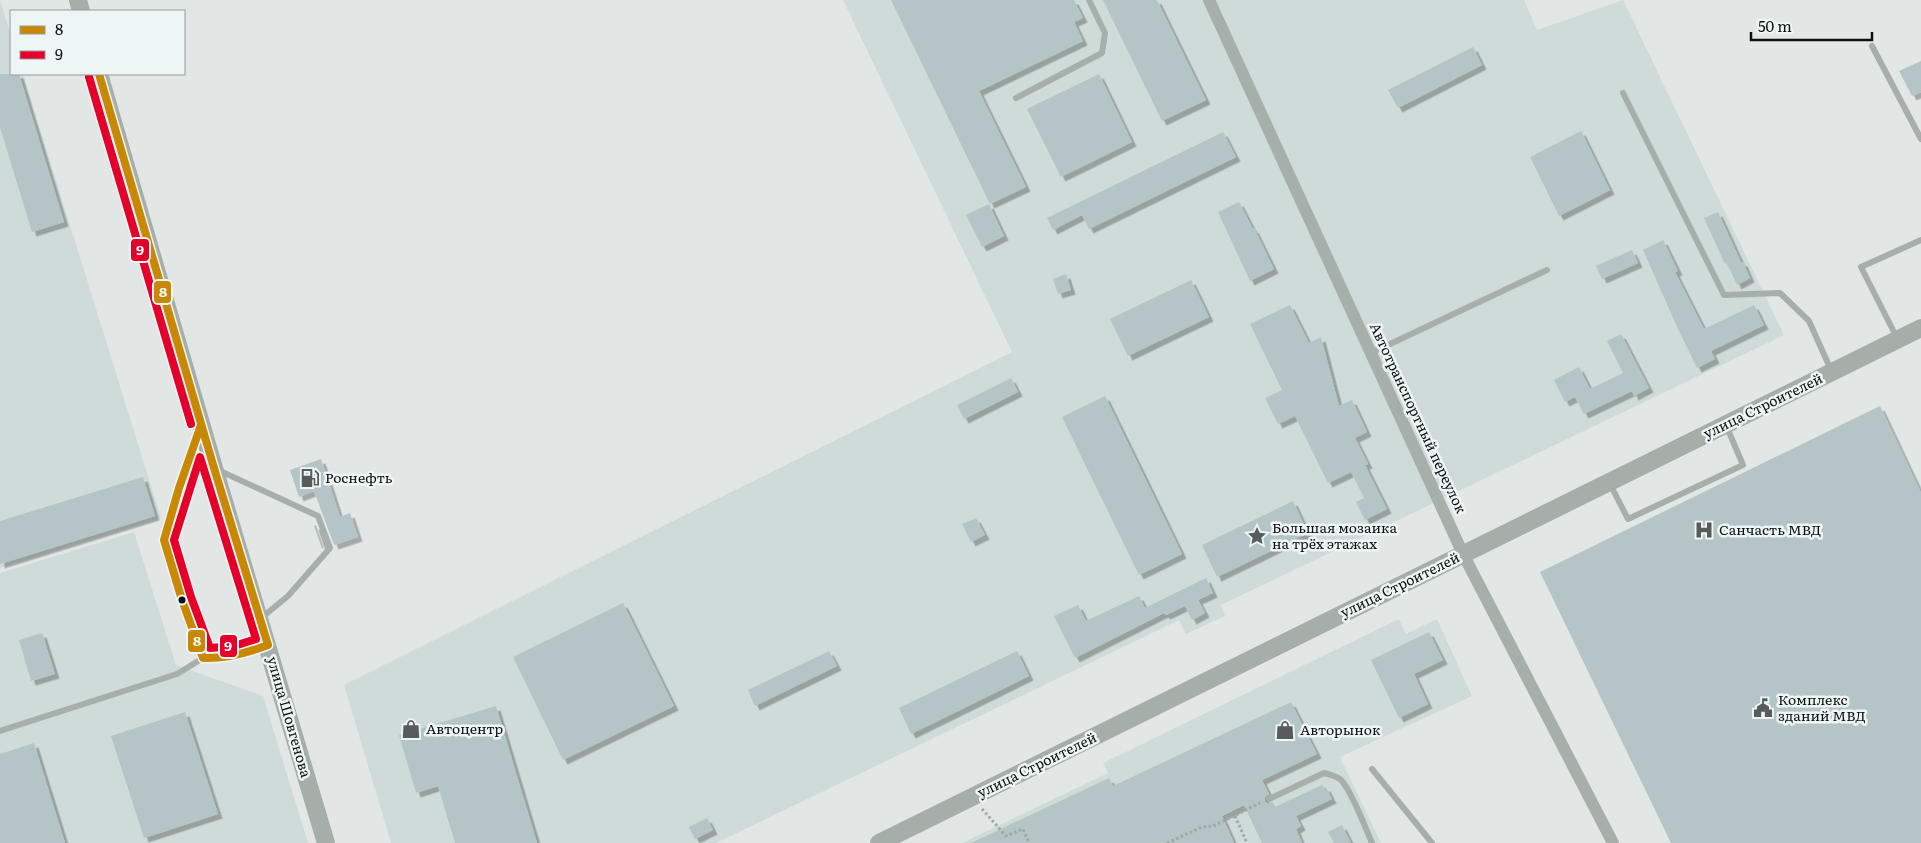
<svg xmlns="http://www.w3.org/2000/svg" width="1921" height="843" viewBox="0 0 1921 843" font-family="Literata,serif">
  <style>
    .built { fill: #cfdbd8 }
    .building { fill: #b5c4c6; filter: url(#shadow) }
    .lines { fill: none; stroke-linecap: round; stroke-linejoin: round }
    .path { stroke: #a1a7a5; stroke-width: 3; stroke-dasharray: 2.5 2.5; stroke-linecap: butt }
    .lane { stroke: #a7afab; stroke-width: 6 }
    .street { stroke: #a7afab; stroke-width: 12 }
    .secondary { stroke: #a6aeaa; stroke-width: 18 }
    .bus-1-casing { stroke: #eef6f5; stroke-width: 11 }
    .bus-2-casing { stroke: #eef6f5; stroke-width: 11 }
    .bus-1 { stroke: #c88803; stroke-width: 8 }
    .bus-2 { stroke: #e4002b; stroke-width: 8 }
    .bus-dot { fill: #0e1010; stroke: #eef6f5; stroke-width: 2 }
    .labels { text-anchor: middle; stroke-width: 5; stroke-linejoin: round; paint-order: stroke }
    .street-label { font-size: 14px; fill: #0e1010; stroke: #eef6f5 }
    .poi-label { font-size: 14px; fill: #0e1010; stroke: #eef6f5; text-anchor: start }
    .line-badge { stroke: #eef6f5; stroke-width: 2 }
    .badge-label { font-size: 14px; text-anchor: middle; font-weight: bold; fill: #fff }
  </style>
  <defs>
    <filter id="shadow"><feDropShadow dx="4.5" dy="4.5" stdDeviation="0" flood-color="#0004"/></filter>
  </defs>
  <rect width="100%" height="100%" fill="#e2e7e6"/>
  <g class="built">
    <polygon points="0,0 11,35 11,74 23,74 161,518 0,568"/>
    <polygon points="843,0 1524,0 1537,30 1623,0 1784,335 1221,605 1225,616 1186,634 1179,620 716,843 391,843 344,685 1012,352"/>
    <polygon points="134,532 176,665 263,696 308,843 0,843 0,573"/>
    <polygon points="1399,619 1406,634 1437,619 1472,696 1340,757 1381,843 962,843 1108,773 1103,763"/>
  </g>
  <g class="building">
    <polygon points="891,0 1074,0 1083,18 1074,22 1083,41 979,91 1026,187 990,204"/>
    <polygon points="1103,0 1157,0 1206,100 1162,121"/>
    <polygon points="1473,47 1482,65 1398,108 1388,90"/>
    <polygon points="1921,61 1921,92 1912,96 1899,71"/>
    <polygon points="0,74 19,74 64,222 32,232 0,127"/>
    <polygon points="1099,74 1132,142 1061,177 1027,109"/>
    <polygon points="1581,131 1610,190 1559,216 1530,157"/>
    <polygon points="1223,132 1236,157 1089,229 1082,215 1053,230 1047,218"/>
    <polygon points="1239,202 1253,229 1254,228 1274,269 1250,281 1218,212"/>
    <polygon points="989,204 1004,236 982,247 966,215"/>
    <polygon points="1718,212 1741,262 1743,262 1750,278 1737,285 1727,263 1725,264 1704,218"/>
    <polygon points="1663,240 1678,271 1675,272 1704,329 1754,305 1764,325 1711,351 1715,359 1697,368 1678,329 1643,250"/>
    <polygon points="1632,250 1638,263 1602,279 1596,266"/>
    <polygon points="1066,274 1071,290 1058,294 1053,279"/>
    <polygon points="1191,280 1209,317 1128,356 1110,319"/>
    <polygon points="1290,305 1309,343 1321,337 1339,406 1352,400 1367,432 1355,438 1368,464 1365,465 1387,509 1365,520 1356,502 1364,498 1351,472 1328,483 1295,416 1278,424 1265,398 1282,390 1250,324"/>
    <polygon points="1621,334 1649,388 1634,396 1632,391 1584,414 1575,397 1565,402 1554,380 1579,367 1590,389 1623,373 1607,341"/>
    <polygon points="1011,378 1018,392 964,419 957,405"/>
    <polygon points="1105,396 1182,554 1139,575 1062,417"/>
    <polygon points="1880,406 1921,493 1921,843 1671,843 1540,572"/>
    <polygon points="321,459 340,517 350,513 358,537 334,545 314,491 299,497 290,470"/>
    <polygon points="143,477 155,516 0,564 0,521"/>
    <polygon points="1293,501 1308,533 1217,577 1202,545"/>
    <polygon points="976,518 985,535 971,542 962,524"/>
    <polygon points="316,525 324,547 322,549 314,526"/>
    <polygon points="1206,578 1213,593 1198,600 1205,613 1192,620 1185,606 1166,615 1164,613 1075,658 1054,616 1078,605 1086,621 1139,596 1145,608"/>
    <polygon points="623,603 674,706 563,760 513,657"/>
    <polygon points="1429,632 1443,660 1414,674 1428,704 1399,718 1371,660"/>
    <polygon points="42,633 55,674 31,681 19,640"/>
    <polygon points="829,651 837,666 755,706 748,690"/>
    <polygon points="1017,651 1029,676 911,734 899,708"/>
    <polygon points="1291,702 1317,754 1262,780 1269,794 1265,797 1265,802 1268,804 1273,802 1275,807 1322,785 1324,788 1326,787 1332,799 1296,816 1301,826 1296,829 1302,843 1262,843 1244,805 1222,816 1234,843 971,843 1109,778 1113,786"/>
    <polygon points="496,706 537,843 455,843 438,786 416,793 399,735"/>
    <polygon points="185,712 218,814 144,838 111,736"/>
    <polygon points="34,743 65,843 0,843 0,754"/>
    <polygon points="707,818 713,830 695,839 689,827"/>
    <polygon points="1342,825 1351,843 1334,843 1328,832"/>
  </g>
  <g class="lines">
    <g class="path">
      <polyline points="982,809 1006,836 1023,829 1029,843"/>
      <polyline points="1235,816 1247,843"/>
      <polyline points="1167,843 1202,827 1213,826 1260,803"/>
    </g>
    <g class="lane">
      <polyline points="1872,46 1921,139"/>
      <polyline points="1623,93 1724,295 1780,293 1809,321 1831,370"/>
      <polyline points="1016,98 1102,53 1105,33 1089,0"/>
      <polyline points="1897,338 1861,267 1921,240"/>
      <polyline points="1371,353 1547,270"/>
      <polyline points="199,431 179,488 164,540 182,600 203,658"/>
      <polyline points="218,470 318,516 330,548 288,596 260,619"/>
      <polyline points="1610,484 1628,519 1743,465 1726,425"/>
      <polyline points="0,731 177,674 203,658 219,659 248,653 266,646"/>
      <polyline points="1372,769 1432,843"/>
      <path d="M1269,799L1324,773C1331,775 1338,776 1342,781C1353,794 1365,827 1372,843"/>
    </g>
    <polyline class="street" points="1209,0 1463,554 1613,843"/>
    <g class="secondary">
      <polyline points="78,0 81,11"/>
      <polyline points="99,74 214,468 326,843"/>
      <polyline points="879,843 1921,328"/>
    </g>
    <g class="bus-1-casing">
      <path id="bus-1" d="M99,74L214,468L268,645C247,653 226,659 203,658L182,600L164,540L179,488L201,425"/>
    </g>
    <g class="bus-2-casing">
      <g id="bus-2">
        <polyline points="89,77 191,424"/>
        <polygon points="200,457 256,639 234,646 210,648 191,597 174,540"/>
      </g>
    </g>
    <use href="#bus-1" class="bus-1"/>
    <use href="#bus-2" class="bus-2"/>
  </g>
  <defs>
    <g id="fuel-bare" transform="scale(1.5)"><path d="M-5.5-6h7V0h2V4h1.3V-2.5L3-4.5l.8-.8L6-3V5H2.5V1h-1V6h-7ZM-4.2-4.7v3.2H.2V-4.7Z" fill="#585b5b" stroke="#eef6f5" stroke-width="2.5" paint-order="stroke"/></g>
    <g id="hospital-bare" transform="scale(1.5)"><path d="M-5-5h3v3.5h4V-5h3V5h-3V1.5h-4V5h-3Z" fill="#585b5b" stroke="#eef6f5" stroke-width="2.5" paint-order="stroke"/></g>
    <g id="sight-bare" transform="scale(1.5)"><path d="M0-6L1.8-2.2L6-1.7L2.9 1.2L3.7 5.4L0 3.3L-3.7 5.4L-2.9 1.2L-6-1.7L-1.8-2.2Z" fill="#585b5b" stroke="#eef6f5" stroke-width="2.5" paint-order="stroke"/></g>
    <g id="civic-bare" transform="scale(1.5)"><path d="M-.6-6.5H3V-4.5H.6V-3L4-1V1h2V6H-6V1h2V-1L-.6-3ZM-1.2 2.5V6h2.4V2.5Z" fill="#585b5b" stroke="#eef6f5" stroke-width="2.5" paint-order="stroke"/></g>
    <g id="shop-bare" transform="scale(1.5)"><path d="M-5-2.5h2.3a2.7 3.5 0 0 1 5.4 0H5L5.5 6h-11ZM-1.5-2.5h3a1.5 2.3 0 0 0-3 0Z" fill="#585b5b" stroke="#eef6f5" stroke-width="2.5" paint-order="stroke"/></g>
  </defs>
  <g fill-rule="evenodd">
    <use href="#fuel-bare" x="310" y="478"/>
    <use href="#hospital-bare" x="1704" y="530"/>
    <use href="#sight-bare" x="1257" y="536"/>
    <use href="#civic-bare" x="1763" y="708"/>
    <use href="#shop-bare" x="411" y="729"/>
    <use href="#shop-bare" x="1285" y="730"/>
  </g>
  <circle class="bus-dot" cx="182" cy="600" r="4.5"/>
  <g class="labels">
    <g class="street-label">
      <text transform="translate(1763 406) rotate(-26)" y="5">улица Строителей</text>
      <text transform="translate(1418 418) rotate(65)" y="5">Автотранспортный переулок</text>
      <text transform="translate(1400 585) rotate(-26)" y="5">улица Строителей</text>
      <text transform="translate(289 717) rotate(74)" y="5">улица Шовгенова</text>
      <text transform="translate(1037 765) rotate(-26)" y="5">улица Строителей</text>
    </g>
    <g class="poi-label">
      <text x="325" y="483">Роснефть</text>
      <text x="1272" y="533">Большая мозаика<tspan x="1272" dy="16">на трёх этажах</tspan></text>
      <text x="1719" y="535">Санчасть МВД</text>
      <text x="1778" y="705">Комплекс<tspan x="1778" dy="16">зданий МВД</tspan></text>
      <text x="426" y="734">Автоцентр</text>
      <text x="1300" y="735">Авторынок</text>
    </g>
  </g>
  <g class="line-badge">
    <rect x="130" y="238" width="20" height="24" rx="5" fill="#e4002b"/>
    <rect x="153" y="280" width="19" height="24" rx="5" fill="#c88803"/>
    <rect x="187" y="629" width="19" height="24" rx="5" fill="#c88803"/>
    <rect x="219" y="634" width="19" height="24" rx="5" fill="#e4002b"/>
  </g>
  <g class="badge-label">
    <text x="140" y="255">9</text>
    <text x="163" y="297">8</text>
    <text x="197" y="646">8</text>
    <text x="228" y="651">9</text>
  </g>
  <rect x="10" y="10" width="175" height="65" fill="#eef6f5" stroke="#949a99"/>
  <rect x="20" y="26" width="25" height="8" fill="#c88803" stroke="#949a99"/>
  <text x="55" y="35" font-size="15" fill="#0e1010">8</text>
  <rect x="20" y="51" width="25" height="8" fill="#e4002b" stroke="#949a99"/>
  <text x="55" y="60" font-size="15" fill="#0e1010">9</text>
  <path d="M1751 32v8h121v-8" fill="none" stroke="#0e1010" stroke-width="2.5"/>
  <text x="1758" y="32" font-size="15" fill="#0e1010" stroke="#eef6f5" stroke-width="4" paint-order="stroke">50 m</text>
</svg>
